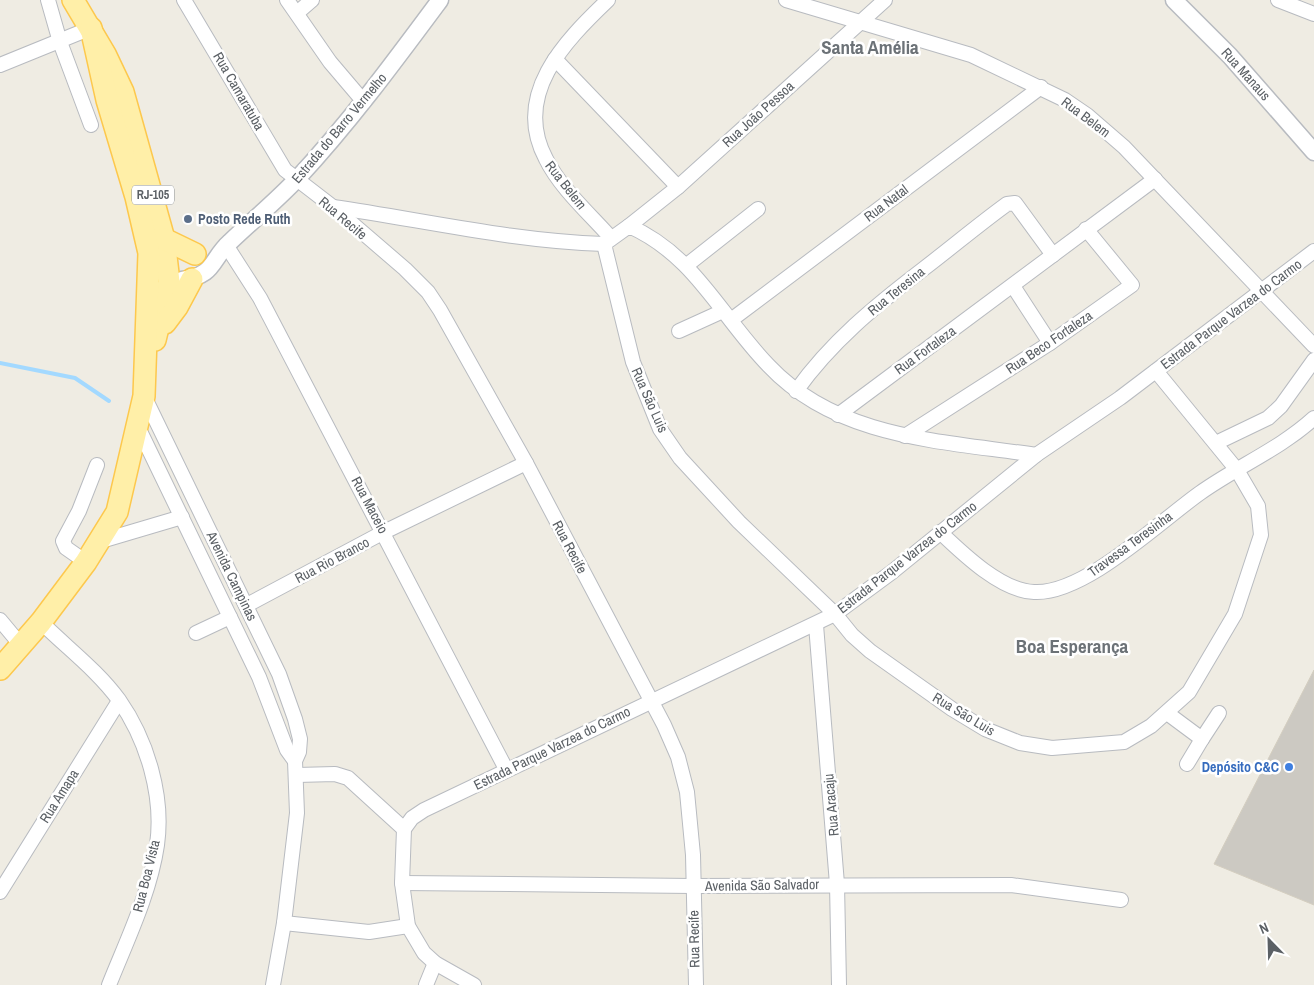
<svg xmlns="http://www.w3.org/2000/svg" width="1314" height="985" viewBox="0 0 1314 985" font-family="'Archivo Narrow',sans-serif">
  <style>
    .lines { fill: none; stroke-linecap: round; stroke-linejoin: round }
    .stream { stroke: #a3d9ff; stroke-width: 4 }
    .building { fill: #ccc9c2; stroke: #d4cec0 }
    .minor-casing { stroke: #b8bbc0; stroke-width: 16 }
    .tertiary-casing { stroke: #b8bbc0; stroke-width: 19 }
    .primary-casing { stroke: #fdc84d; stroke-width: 24 }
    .minor { stroke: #fff; stroke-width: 14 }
    .tertiary { stroke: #fff; stroke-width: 16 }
    .primary { stroke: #ffefa8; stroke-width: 21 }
    .service-dot { fill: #5c6f8a; stroke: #fff; stroke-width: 2 }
    .shop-dot { fill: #3f7fe0; stroke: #fff; stroke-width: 2 }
    .labels { text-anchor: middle; stroke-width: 5; stroke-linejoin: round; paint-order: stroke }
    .shield { fill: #fff; stroke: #8c9093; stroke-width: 1 }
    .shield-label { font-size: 12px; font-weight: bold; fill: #5b6065 }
    .street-label { font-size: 14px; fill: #5b6065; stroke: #fff }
    .service-label { font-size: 14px; font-weight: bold; fill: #4e5e75; stroke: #fff; text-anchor: start }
    .shop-label { font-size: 14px; font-weight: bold; fill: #366cbe; stroke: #fff; text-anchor: end }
    .district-label { font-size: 19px; font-weight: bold; fill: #6c7277; stroke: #fff }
  </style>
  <rect width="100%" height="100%" fill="#efece3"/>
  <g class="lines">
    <polyline class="stream" points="0,363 75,378 109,401"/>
  </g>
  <polygon class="building" points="1314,670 1314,905 1214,864"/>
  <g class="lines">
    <g class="minor-casing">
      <g id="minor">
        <polyline points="48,0 60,42 91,125"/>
        <polyline points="184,0 285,170 333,207 405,269 428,292 440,310 526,463 664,725 678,757 687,792 693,855 696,985"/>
        <polyline points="287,0 330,62 364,102"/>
        <path d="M608,0C564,42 512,95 546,159C561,189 589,213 611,238"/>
        <polyline points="786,0 971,55 1065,100 1087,115 1124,147 1314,346"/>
        <polyline points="1278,0 1314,14"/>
        <polyline points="297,13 312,0"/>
        <polyline points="555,59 678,187"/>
        <polyline points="0,65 91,28"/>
        <path d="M333,207C423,220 512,241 604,244"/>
        <polyline points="629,226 678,187 885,0"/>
        <polyline points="226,245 260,298 506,769"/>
        <polyline points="687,265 758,209"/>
        <polyline points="1013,286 1050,343"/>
        <polyline points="731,320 1041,87"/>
        <polyline points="679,331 723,311"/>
        <path d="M796,391C831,342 875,306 922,270C951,248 978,225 1007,204L1015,203L1053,255"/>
        <polyline points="144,396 279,674 295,719 300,739 299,752 295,761 297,813 284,923 273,985"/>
        <polyline points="838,415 1155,179"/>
        <polyline points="138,427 259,677 287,750 295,761"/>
        <polyline points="905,436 1050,343 1132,285 1086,229"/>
        <polyline points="1216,443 1268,418 1281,406 1314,360"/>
        <path d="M1036,455C943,441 838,439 769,366C721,317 695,255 629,226L604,244L633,362L660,429L680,458L739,522L835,614L852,635L870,651L952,709L985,729L1020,743L1052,748L1124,742L1151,726L1189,692L1235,614L1261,535L1258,506L1237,470L1156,371"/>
        <path d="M940,532C962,553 1001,591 1034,592C1084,595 1159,522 1200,493C1238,466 1280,449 1314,418"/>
        <polyline points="101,541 182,517"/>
        <polyline points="86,562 66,548 63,541 79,511 97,465"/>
        <polyline points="247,605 384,532 526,463"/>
        <polyline points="0,620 20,644"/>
        <path d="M41,622C67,648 97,670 119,700C147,740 164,796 157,845C150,893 127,940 109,985"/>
        <polyline points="816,625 837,884 839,985"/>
        <polyline points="196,633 230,617"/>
        <polyline points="1167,713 1202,739 1219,713"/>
        <polyline points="1187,764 1202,739"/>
        <polyline points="297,775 335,774 348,778 404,829"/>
        <polyline points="402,883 693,886 1011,885 1121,900"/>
        <polyline points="0,892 119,701"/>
        <polyline points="284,923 369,932 408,926"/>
        <polyline points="426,985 435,963"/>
        <polyline points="474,985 435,963 424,953 408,926 402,883 404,829 412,818 424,810 835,614 892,572 1036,455 1120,398 1314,251"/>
      </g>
    </g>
    <g class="tertiary-casing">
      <g id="tertiary">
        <polyline points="1174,0 1230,56 1314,152"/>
        <path d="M182,280C216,275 210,260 230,242C252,221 276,201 297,179C349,123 394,62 440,0"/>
      </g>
    </g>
    <g class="primary-casing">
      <g id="primary">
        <polyline points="73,0 105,54 123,92 164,239 169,282 155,340"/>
        <polyline points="164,239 195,254"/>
        <polyline points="165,323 177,307 192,279"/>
        <polyline points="0,669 41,622 86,562 117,512 144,396 149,253 136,197 107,100 91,28"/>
      </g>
    </g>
    <use href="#minor" class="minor"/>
    <use href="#tertiary" class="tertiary"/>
    <use href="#primary" class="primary"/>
  </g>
  <circle class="service-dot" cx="188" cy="219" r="5"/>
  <circle class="shop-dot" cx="1289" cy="767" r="5"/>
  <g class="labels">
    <rect class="shield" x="132" y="185.5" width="42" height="19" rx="4"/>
    <g class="shield-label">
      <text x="153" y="199">RJ-105</text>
    </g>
    <g class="street-label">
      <text transform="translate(1246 74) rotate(48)" y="5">Rua Manaus</text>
      <text transform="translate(239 91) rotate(60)" y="5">Rua Camaratuba</text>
      <text transform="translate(758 114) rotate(-42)" y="5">Rua João Pessoa</text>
      <text transform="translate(1086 117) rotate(37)" y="5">Rua Belem</text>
      <text transform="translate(339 128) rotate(-50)" y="5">Estrada do Barro Vermelho</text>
      <text transform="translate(566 185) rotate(52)" y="5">Rua Belem</text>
      <text transform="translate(886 203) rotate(-37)" y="5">Rua Natal</text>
      <text transform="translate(343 218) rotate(40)" y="5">Rua Recife</text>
      <text transform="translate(896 291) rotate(-39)" y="5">Rua Teresina</text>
      <text transform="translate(1231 314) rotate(-37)" y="5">Estrada Parque Varzea do Carmo</text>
      <text transform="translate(1049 342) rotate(-34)" y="5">Rua Beco Fortaleza</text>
      <text transform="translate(925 350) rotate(-36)" y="5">Rua Fortaleza</text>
      <text transform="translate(650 400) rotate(66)" y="5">Rua São Luis</text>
      <text transform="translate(370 505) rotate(62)" y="5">Rua Maceio</text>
      <text transform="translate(1130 544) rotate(-36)" y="5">Travessa Teresinha</text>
      <text transform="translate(570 547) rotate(62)" y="5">Rua Recife</text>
      <text transform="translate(907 557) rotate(-38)" y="5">Estrada Parque Varzea do Carmo</text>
      <text transform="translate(332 560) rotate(-28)" y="5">Rua Rio Branco</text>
      <text transform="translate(232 576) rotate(64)" y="5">Avenida Campinas</text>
      <text transform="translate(964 714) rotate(31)" y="5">Rua São Luis</text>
      <text transform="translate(552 748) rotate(-26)" y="5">Estrada Parque Varzea do Carmo</text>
      <text transform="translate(59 796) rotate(-58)" y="5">Rua Amapa</text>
      <text transform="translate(831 805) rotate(-95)" y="5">Rua Aracaju</text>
      <text transform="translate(146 876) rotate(-76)" y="5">Rua Boa Vista</text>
      <text transform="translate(762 885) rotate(-1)" y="5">Avenida São Salvador</text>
      <text transform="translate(694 939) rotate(-91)" y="5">Rua Recife</text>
    </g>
    <g class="service-label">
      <text x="198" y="224">Posto Rede Ruth</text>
    </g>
    <g class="shop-label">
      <text x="1279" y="772">Depósito C&amp;C</text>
    </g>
    <g class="district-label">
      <text x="870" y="54">Santa Amélia</text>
      <text x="1072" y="653">Boa Esperança</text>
    </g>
  </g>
  <g transform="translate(1269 940) rotate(337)" stroke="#ffffff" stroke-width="4" paint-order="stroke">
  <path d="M0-4L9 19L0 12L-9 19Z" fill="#5b6065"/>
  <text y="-8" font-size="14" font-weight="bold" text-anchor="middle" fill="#5b6065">N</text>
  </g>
</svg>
